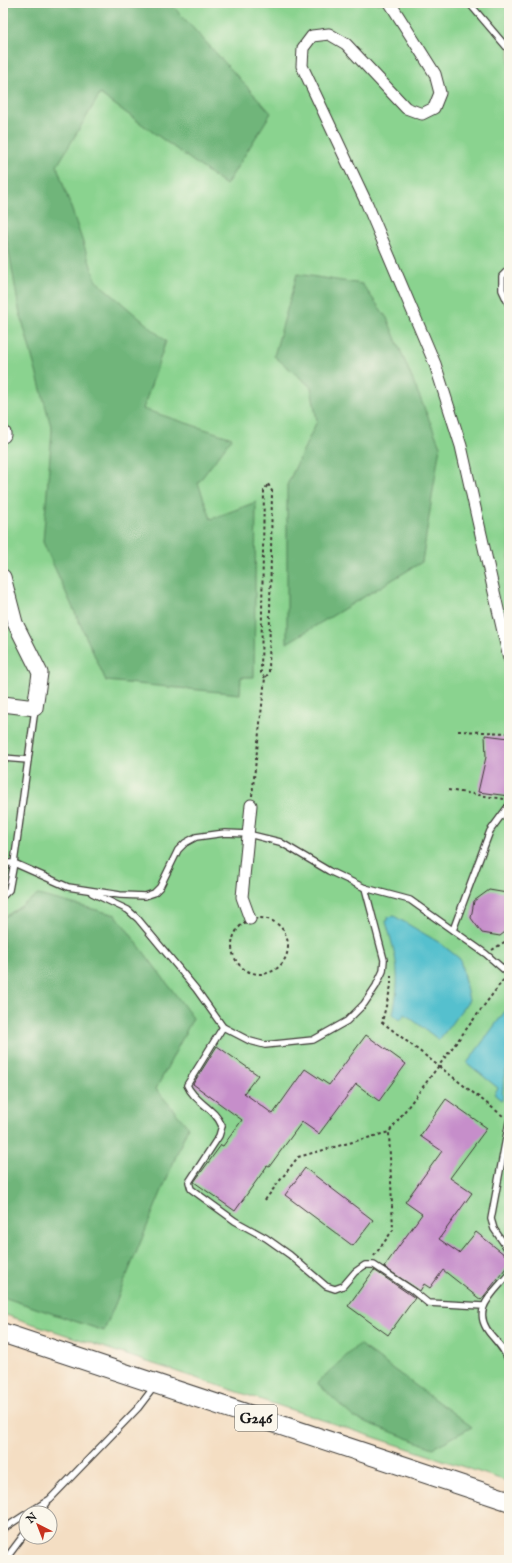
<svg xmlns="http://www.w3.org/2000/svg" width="512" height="1563" viewBox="0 0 512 1563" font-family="'IM FELL English',serif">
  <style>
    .green { fill: #8ad38f; stroke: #537856 }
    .forest { fill: #6fb57a; stroke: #46684b }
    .water { fill: #54c0ce; stroke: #386e75 }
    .building { fill: #c68eca }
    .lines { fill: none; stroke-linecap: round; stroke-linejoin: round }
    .lane-casing { stroke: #3c3935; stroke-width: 8 }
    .street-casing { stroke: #3c3935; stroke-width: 13 }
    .secondary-casing { stroke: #3c3935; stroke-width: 17 }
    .highway-casing { stroke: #3c3935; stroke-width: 21 }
    .path { stroke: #3c3935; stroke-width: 2; stroke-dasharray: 3 3; stroke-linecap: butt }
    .lane { stroke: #fff; stroke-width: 5.5 }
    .street { stroke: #fff; stroke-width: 11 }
    .secondary { stroke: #fff; stroke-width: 15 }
    .highway { stroke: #fff; stroke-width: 19 }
    .labels { text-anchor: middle; stroke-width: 3; stroke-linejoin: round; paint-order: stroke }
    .shield { fill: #fbf7ec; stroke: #5f5e5a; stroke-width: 1 }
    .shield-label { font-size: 15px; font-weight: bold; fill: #1c1c1c }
  </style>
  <rect width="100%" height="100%" fill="#fbf7ec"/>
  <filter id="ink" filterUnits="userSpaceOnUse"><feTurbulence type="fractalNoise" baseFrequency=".025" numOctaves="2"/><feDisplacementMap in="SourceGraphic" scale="8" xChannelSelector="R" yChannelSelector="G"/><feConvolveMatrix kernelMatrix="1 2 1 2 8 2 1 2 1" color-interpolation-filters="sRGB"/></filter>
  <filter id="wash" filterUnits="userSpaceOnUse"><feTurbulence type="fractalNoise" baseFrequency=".012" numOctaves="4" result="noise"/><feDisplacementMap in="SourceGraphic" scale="16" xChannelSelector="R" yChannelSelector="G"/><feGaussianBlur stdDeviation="0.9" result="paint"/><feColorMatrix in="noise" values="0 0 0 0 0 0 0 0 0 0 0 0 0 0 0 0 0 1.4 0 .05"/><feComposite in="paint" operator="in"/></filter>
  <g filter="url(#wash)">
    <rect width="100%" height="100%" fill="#f4dec3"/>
    <polygon class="green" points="3,3 509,3 509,1482 3,1314"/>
    <g class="forest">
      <polygon points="3,3 170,3 271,113 226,185 100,94 57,166 96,281 166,341 143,409 232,438 198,483 211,519 256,502 254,677 241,677 240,694 106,681 43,542 52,430 19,309 3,217"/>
      <polygon points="297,274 362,284 387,318 440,446 422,562 287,643 287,485 317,421 311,387 274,356"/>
      <polygon points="38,895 116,915 193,1018 156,1089 188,1127 104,1331 3,1297 3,918"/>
      <polygon points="359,1344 472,1427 433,1448 353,1417 317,1383"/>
    </g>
    <g class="water">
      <path d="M394,916L440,943L460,959L469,1000L439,1040L405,1014L400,1020L393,1014C401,975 397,959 386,922L388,917Z"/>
      <polygon points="506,1010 509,1013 509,1062 504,1077 502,1101 494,1094 498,1088 467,1063"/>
    </g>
    <g id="blocks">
      <g class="building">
        <polygon points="485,735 509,738 509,796 478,792 486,757"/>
        <polygon points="489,890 507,893 509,896 509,929 500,936 482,933 471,918 474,901"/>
        <polygon points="366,1035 406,1064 379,1101 356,1084 319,1134 302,1122 269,1167 267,1166 235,1211 194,1182 221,1145 223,1146 242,1120 193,1084 217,1046 258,1075 244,1093 273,1114 305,1069 329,1085"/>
        <polygon points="446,1099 487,1128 450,1178 472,1193 439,1239 459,1253 476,1232 509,1258 509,1264 481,1300 443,1270 430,1288 424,1284 420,1291 384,1267 422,1214 405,1202 442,1151 420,1136"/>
        <polygon points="305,1168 373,1220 353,1246 285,1195"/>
        <polygon points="374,1270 415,1298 388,1335 348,1306"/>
      </g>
    </g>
  </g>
  <g filter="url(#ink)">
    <use href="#blocks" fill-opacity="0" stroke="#3c3935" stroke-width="1"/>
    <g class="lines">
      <g class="lane-casing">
        <g id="lane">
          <polyline points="469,3 509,50"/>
          <polyline points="509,269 502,276 502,290 509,305"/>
          <polyline points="3,758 28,760"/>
          <polyline points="3,865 6,863 14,863 68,887 120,895 145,896 154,893 160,887 178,850 185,843 196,837 225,833 248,834 280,842 329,871 365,888 410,900 486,954 509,974"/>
          <polyline points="92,893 128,910 138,919 196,989 223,1027 250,1041 265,1045 313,1040 347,1021 364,1004 376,986 383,971 384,960 365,888"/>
          <polyline points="3,896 9,890 14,863 35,709"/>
          <polyline points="453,930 490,831 509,805"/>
          <path d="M223,1027L187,1085C194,1102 215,1108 222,1126L219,1136L189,1182L191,1189L235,1221L266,1238L290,1255L326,1286L335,1289L343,1286L355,1272L365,1265H374L412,1290L428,1303L483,1306"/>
          <polyline points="509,1122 491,1219 494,1229 509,1251"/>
          <path d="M509,1274C492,1295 469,1310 492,1336C499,1344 506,1352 509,1362"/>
          <polyline points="28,1513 50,1499 138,1408 154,1387"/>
          <polyline points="39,1513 47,1503"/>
          <polyline points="3,1529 26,1514"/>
          <polyline points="5,1560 26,1532"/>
        </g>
      </g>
      <g class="street-casing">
        <g id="street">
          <polyline points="390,3 435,74 440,93 434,108 422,114 406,108 346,44 329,34 312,36 303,48 302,66 367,204 435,364 461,446 509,658"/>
          <polyline points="250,919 242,897 251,805"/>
        </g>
      </g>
      <g class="secondary-casing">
        <g id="secondary">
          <polyline points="3,433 3,435"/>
          <polyline points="3,577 15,623 40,673 35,708 3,704"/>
        </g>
      </g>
      <g class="highway-casing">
        <polyline id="highway" points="3,1333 509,1501"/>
      </g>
      <g class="path">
        <polyline points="265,678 261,673 264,491 268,484"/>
        <polyline points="458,731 509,733"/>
        <polyline points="448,790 504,799"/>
        <polyline points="252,796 265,678 269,673 272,491 268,484"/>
        <circle cx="260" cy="946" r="28"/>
        <polyline points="492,950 509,939"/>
        <polyline points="391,975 391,986 382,1022 503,1116"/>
        <polyline points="265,1200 298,1157 389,1132 504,979"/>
        <polyline points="374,1256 393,1230 389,1132"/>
      </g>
      <use href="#lane" class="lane"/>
      <use href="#street" class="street"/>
      <use href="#secondary" class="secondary"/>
      <use href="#highway" class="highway"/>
    </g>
  </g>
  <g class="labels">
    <rect class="shield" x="235" y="1405" width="42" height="26" rx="3"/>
    <g class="shield-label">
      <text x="256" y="1423">G246</text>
    </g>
  </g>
  <rect width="512" height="1563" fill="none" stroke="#fbf7ec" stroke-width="16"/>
  <g transform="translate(38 1525) rotate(318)"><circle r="19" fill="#fbf7ec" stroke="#a29f99"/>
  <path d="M0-3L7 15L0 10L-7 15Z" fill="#c8321e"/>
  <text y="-6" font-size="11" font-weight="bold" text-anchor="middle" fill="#1c1c1c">N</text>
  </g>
</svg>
